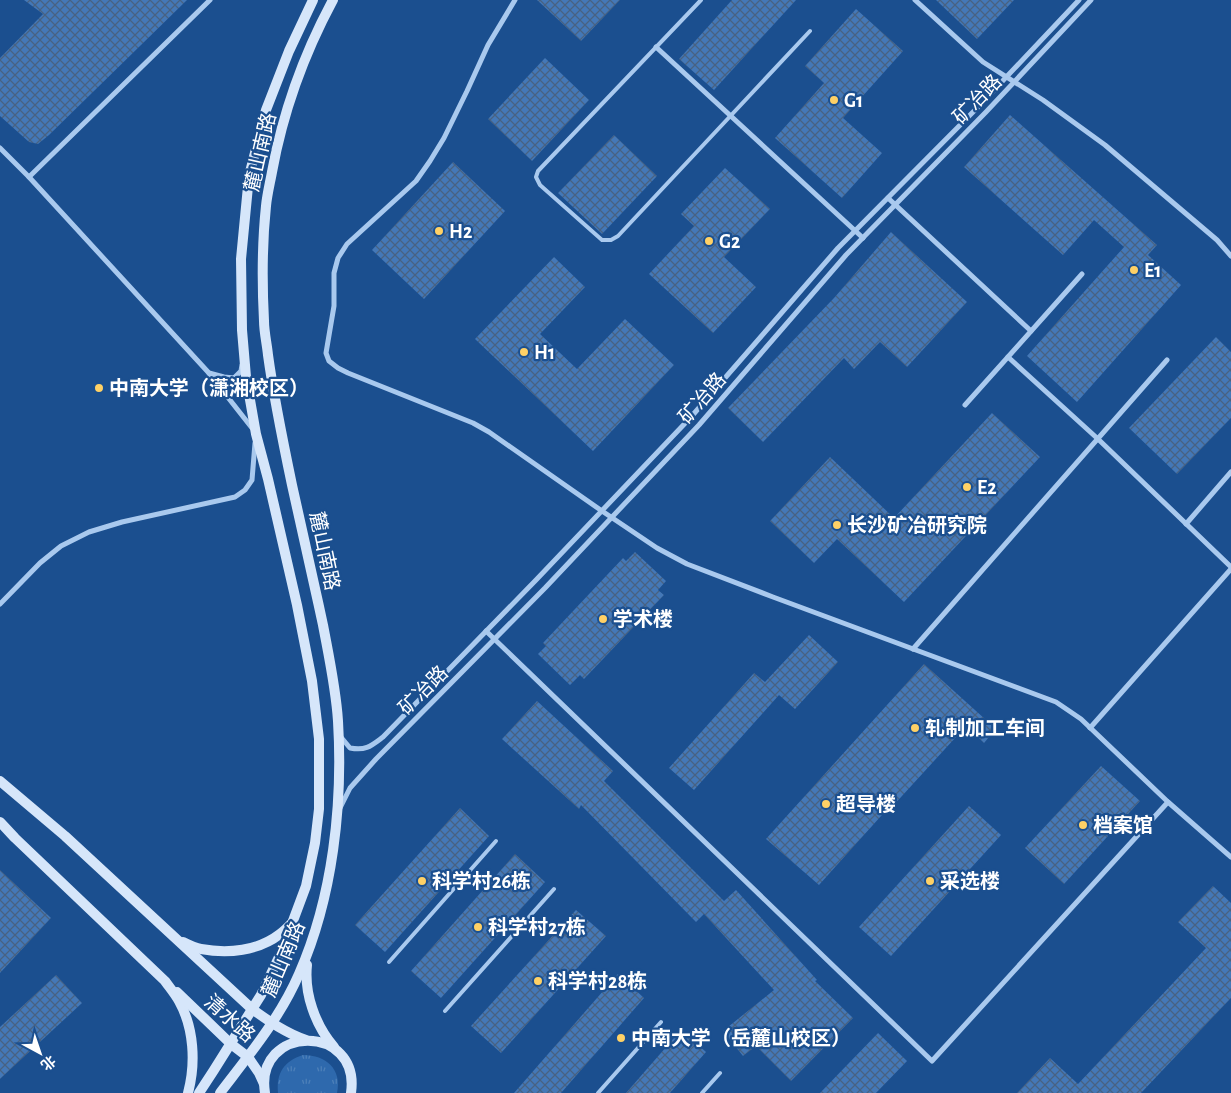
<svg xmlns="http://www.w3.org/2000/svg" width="1231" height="1093" viewBox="0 0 1231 1093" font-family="'Alegreya Sans','Noto Sans SC',sans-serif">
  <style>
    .grass { fill: url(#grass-tufts) }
    .building { fill: url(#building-cross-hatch) }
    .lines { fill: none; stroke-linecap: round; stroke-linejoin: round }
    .lane { stroke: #a9c9ee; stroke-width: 4 }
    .street { stroke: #a9c9ee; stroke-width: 5 }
    .secondary { stroke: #d6e6fa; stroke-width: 10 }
    .poi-dot { fill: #ffd166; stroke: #1b4f8f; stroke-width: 2 }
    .labels { text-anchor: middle; stroke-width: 4.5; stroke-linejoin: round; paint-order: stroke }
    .street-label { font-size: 20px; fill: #fff; stroke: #1b4f8f }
    .poi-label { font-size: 20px; font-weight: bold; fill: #fff; stroke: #1b4f8f; text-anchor: start }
  </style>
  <defs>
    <pattern id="grass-tufts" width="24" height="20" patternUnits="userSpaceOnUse" patternTransform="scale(1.25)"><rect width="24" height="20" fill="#2e69ad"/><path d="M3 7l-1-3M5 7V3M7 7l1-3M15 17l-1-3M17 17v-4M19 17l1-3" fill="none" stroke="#4d80b9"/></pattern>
    <pattern id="building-cross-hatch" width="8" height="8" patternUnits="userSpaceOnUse" patternTransform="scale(1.25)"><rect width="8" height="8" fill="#4478b7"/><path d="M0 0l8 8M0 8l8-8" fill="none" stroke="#486282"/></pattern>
  </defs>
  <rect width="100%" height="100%" fill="#1b4f8f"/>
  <path class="grass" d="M303,1055C326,1055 342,1069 337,1093H278C276,1073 284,1061 303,1055Z"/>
  <g class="building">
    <polygon points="24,0 187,0 49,135 38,144 29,142 0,116 0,58 43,14"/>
    <polygon points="537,0 620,0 581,41"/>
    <polygon points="732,0 796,0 714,90 679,59"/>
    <polygon points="936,0 1014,0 977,39"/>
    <polygon points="856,9 903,51 843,118 882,153 842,198 775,138 824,83 805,66"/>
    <polygon points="545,58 589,100 532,161 488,119"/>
    <polygon points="1010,115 1157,245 1148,255 1181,285 1077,402 1027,356 1124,247 1094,220 1063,255 964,167"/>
    <polygon points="614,135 657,176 602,234 558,193"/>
    <polygon points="453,162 505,211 424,299 372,250"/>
    <polygon points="725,168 770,209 724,257 756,287 713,333 649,274 694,226 681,214"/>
    <polygon points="891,232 967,302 907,367 880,342 854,369 844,358 763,442 728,408 834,298"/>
    <polygon points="554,257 585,287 540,334 577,369 625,319 674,365 593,451 475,339"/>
    <polygon points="1216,337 1231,352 1231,418 1177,474 1129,428"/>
    <polygon points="992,413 1040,457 904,602 837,539 814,563 770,521 830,457 894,518"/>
    <polygon points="635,552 666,581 658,590 664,595 584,679 580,675 570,685 538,654 546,646 543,643 623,558 626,561"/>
    <polygon points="809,635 838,662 795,709 779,695 694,790 669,768 754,673 765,682"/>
    <polygon points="924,664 996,729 984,743 966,726 891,808 890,806 819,885 766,839"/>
    <polygon points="537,701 613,771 604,781 724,901 736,890 817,980 815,981 853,1018 791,1081 756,1046 743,1056 723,1031 774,990 704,914 696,922 581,805 579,809 502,739"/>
    <polygon points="1101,766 1140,801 1064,884 1025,848"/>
    <polygon points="969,806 1001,835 891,956 859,927"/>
    <polygon points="460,808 489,836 385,952 355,925"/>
    <polygon points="515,854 545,882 441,998 411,971"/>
    <polygon points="0,870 51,918 0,973"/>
    <polygon points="1213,886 1231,903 1231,998 1141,1093 1017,1093 1050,1058 1078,1084 1206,948 1178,922"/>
    <polygon points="576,910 606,936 501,1053 471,1026"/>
    <polygon points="618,974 644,998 561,1093 514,1093"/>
    <polygon points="56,975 82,1003 0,1079 0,1027"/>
    <polygon points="681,1030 706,1052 670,1093 626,1093"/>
    <polygon points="878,1033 907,1061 876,1093 820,1093"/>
  </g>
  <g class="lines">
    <g class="lane">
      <polyline points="701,0 538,171 536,177 540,185 602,240 611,240 618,236 810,31"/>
      <polyline points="389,962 496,841"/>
      <polyline points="445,1011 554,889"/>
      <polyline points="598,1093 661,1022"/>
      <polyline points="702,1093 720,1073"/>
    </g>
    <g class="street">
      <polyline points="515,0 488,45 467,91 444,138 430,161 416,181 347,244 338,258 334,273 334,306 326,353 329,361 338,368 348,373 473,423 489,432 602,511 657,548 687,564 773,597 1056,702 1081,719 1168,802 1231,857"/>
      <polyline points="915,0 983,62 1043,100 1105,145 1217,240 1231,256"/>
      <polyline points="656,47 863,238"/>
      <polyline points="0,148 29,177 208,372 252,428"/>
      <polyline points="29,177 210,0"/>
      <polyline points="888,198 1031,331"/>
      <polyline points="1008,357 1098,439 1231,567"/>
      <polyline points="209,373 224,377 234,378 241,371 242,365"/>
      <polyline points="965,405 1082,274"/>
      <polyline points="1186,524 1231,472"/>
      <polyline points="0,604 40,563 61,546 89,532 122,522 235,497 245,490 252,480 255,443"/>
      <polyline points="486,631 932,1061 1168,802"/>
      <polyline points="913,649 1167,360"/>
      <polyline points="1090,728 1231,569"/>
      <path d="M340,736L350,748C366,751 371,746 383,737L536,580L691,417L838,248L979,106L1079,0"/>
      <polyline points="340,808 350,788 376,759 545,588 699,425 846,255 986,112 1091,0"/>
    </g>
    <g class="secondary">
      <path d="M0,781L65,836L252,1009C270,1022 286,1033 306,1040"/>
      <path d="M0,822L15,838L165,981C170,988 175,994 179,1001C194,1028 196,1063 188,1093"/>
      <path d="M183,942C189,945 195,948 201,949C228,954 258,951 280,934C284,931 288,927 292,923"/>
      <path d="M307,965C304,993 315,1025 334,1047"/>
      <polyline points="177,992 231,1044 248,1057 259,1073 264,1084"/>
      <polyline points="199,1093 214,1070 261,995 281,953 306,886 315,843 319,809 319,739 312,681 297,605 268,479 256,434 246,377 242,330 241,259 249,176 266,110 289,51 313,0"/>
      <path d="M220,1093C249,1055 280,1018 299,974C333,897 343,804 338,721C336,689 329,657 323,625C313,578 302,531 292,485C283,442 274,399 268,355C267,344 264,332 264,321C262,283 262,244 266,206C267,195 270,183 272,172C283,112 304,54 333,0"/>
      <path d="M265,1093C254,1024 361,1023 351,1093"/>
    </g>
  </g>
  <g class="poi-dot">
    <circle cx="834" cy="100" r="5"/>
    <circle cx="439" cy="231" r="5"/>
    <circle cx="709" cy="241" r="5"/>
    <circle cx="1134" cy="270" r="5"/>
    <circle cx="524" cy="352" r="5"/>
    <circle cx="99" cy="388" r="5"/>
    <circle cx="967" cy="487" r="5"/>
    <circle cx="837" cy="525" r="5"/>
    <circle cx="603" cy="619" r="5"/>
    <circle cx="915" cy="728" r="5"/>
    <circle cx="826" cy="804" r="5"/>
    <circle cx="1083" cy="825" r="5"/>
    <circle cx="422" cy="881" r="5"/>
    <circle cx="930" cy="881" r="5"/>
    <circle cx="478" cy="927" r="5"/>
    <circle cx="538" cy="981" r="5"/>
    <circle cx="621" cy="1038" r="5"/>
  </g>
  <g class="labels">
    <g class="street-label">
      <text transform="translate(977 99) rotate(-46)" y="7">矿冶路</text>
      <text transform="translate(260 152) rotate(-77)" y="7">麓山南路</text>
      <text transform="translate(702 398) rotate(-49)" y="7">矿冶路</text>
      <text transform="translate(325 551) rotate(78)" y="7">麓山南路</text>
      <text transform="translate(423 690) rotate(-45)" y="7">矿冶路</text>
      <text transform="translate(283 959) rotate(-67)" y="7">麓山南路</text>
      <text transform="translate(230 1018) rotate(42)" y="7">清水路</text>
    </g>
    <g class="poi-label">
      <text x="844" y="107">G1</text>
      <text x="449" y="238">H2</text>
      <text x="719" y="248">G2</text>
      <text x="1144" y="277">E1</text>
      <text x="534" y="359">H1</text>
      <text x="109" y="395">中南大学（潇湘校区）</text>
      <text x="977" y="494">E2</text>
      <text x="847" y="532">长沙矿冶研究院</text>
      <text x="613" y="626">学术楼</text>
      <text x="925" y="735">轧制加工车间</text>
      <text x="836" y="811">超导楼</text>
      <text x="1093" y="832">档案馆</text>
      <text x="432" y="888">科学村26栋</text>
      <text x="940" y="888">采选楼</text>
      <text x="488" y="934">科学村27栋</text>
      <text x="548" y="988">科学村28栋</text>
      <text x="631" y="1045">中南大学（岳麓山校区）</text>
    </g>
  </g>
  <g transform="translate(40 1053) rotate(140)" stroke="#1b4f8f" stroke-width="4" paint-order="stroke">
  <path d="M0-4L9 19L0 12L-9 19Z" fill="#ffffff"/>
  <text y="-8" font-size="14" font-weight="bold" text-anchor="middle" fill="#ffffff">北</text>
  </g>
</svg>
